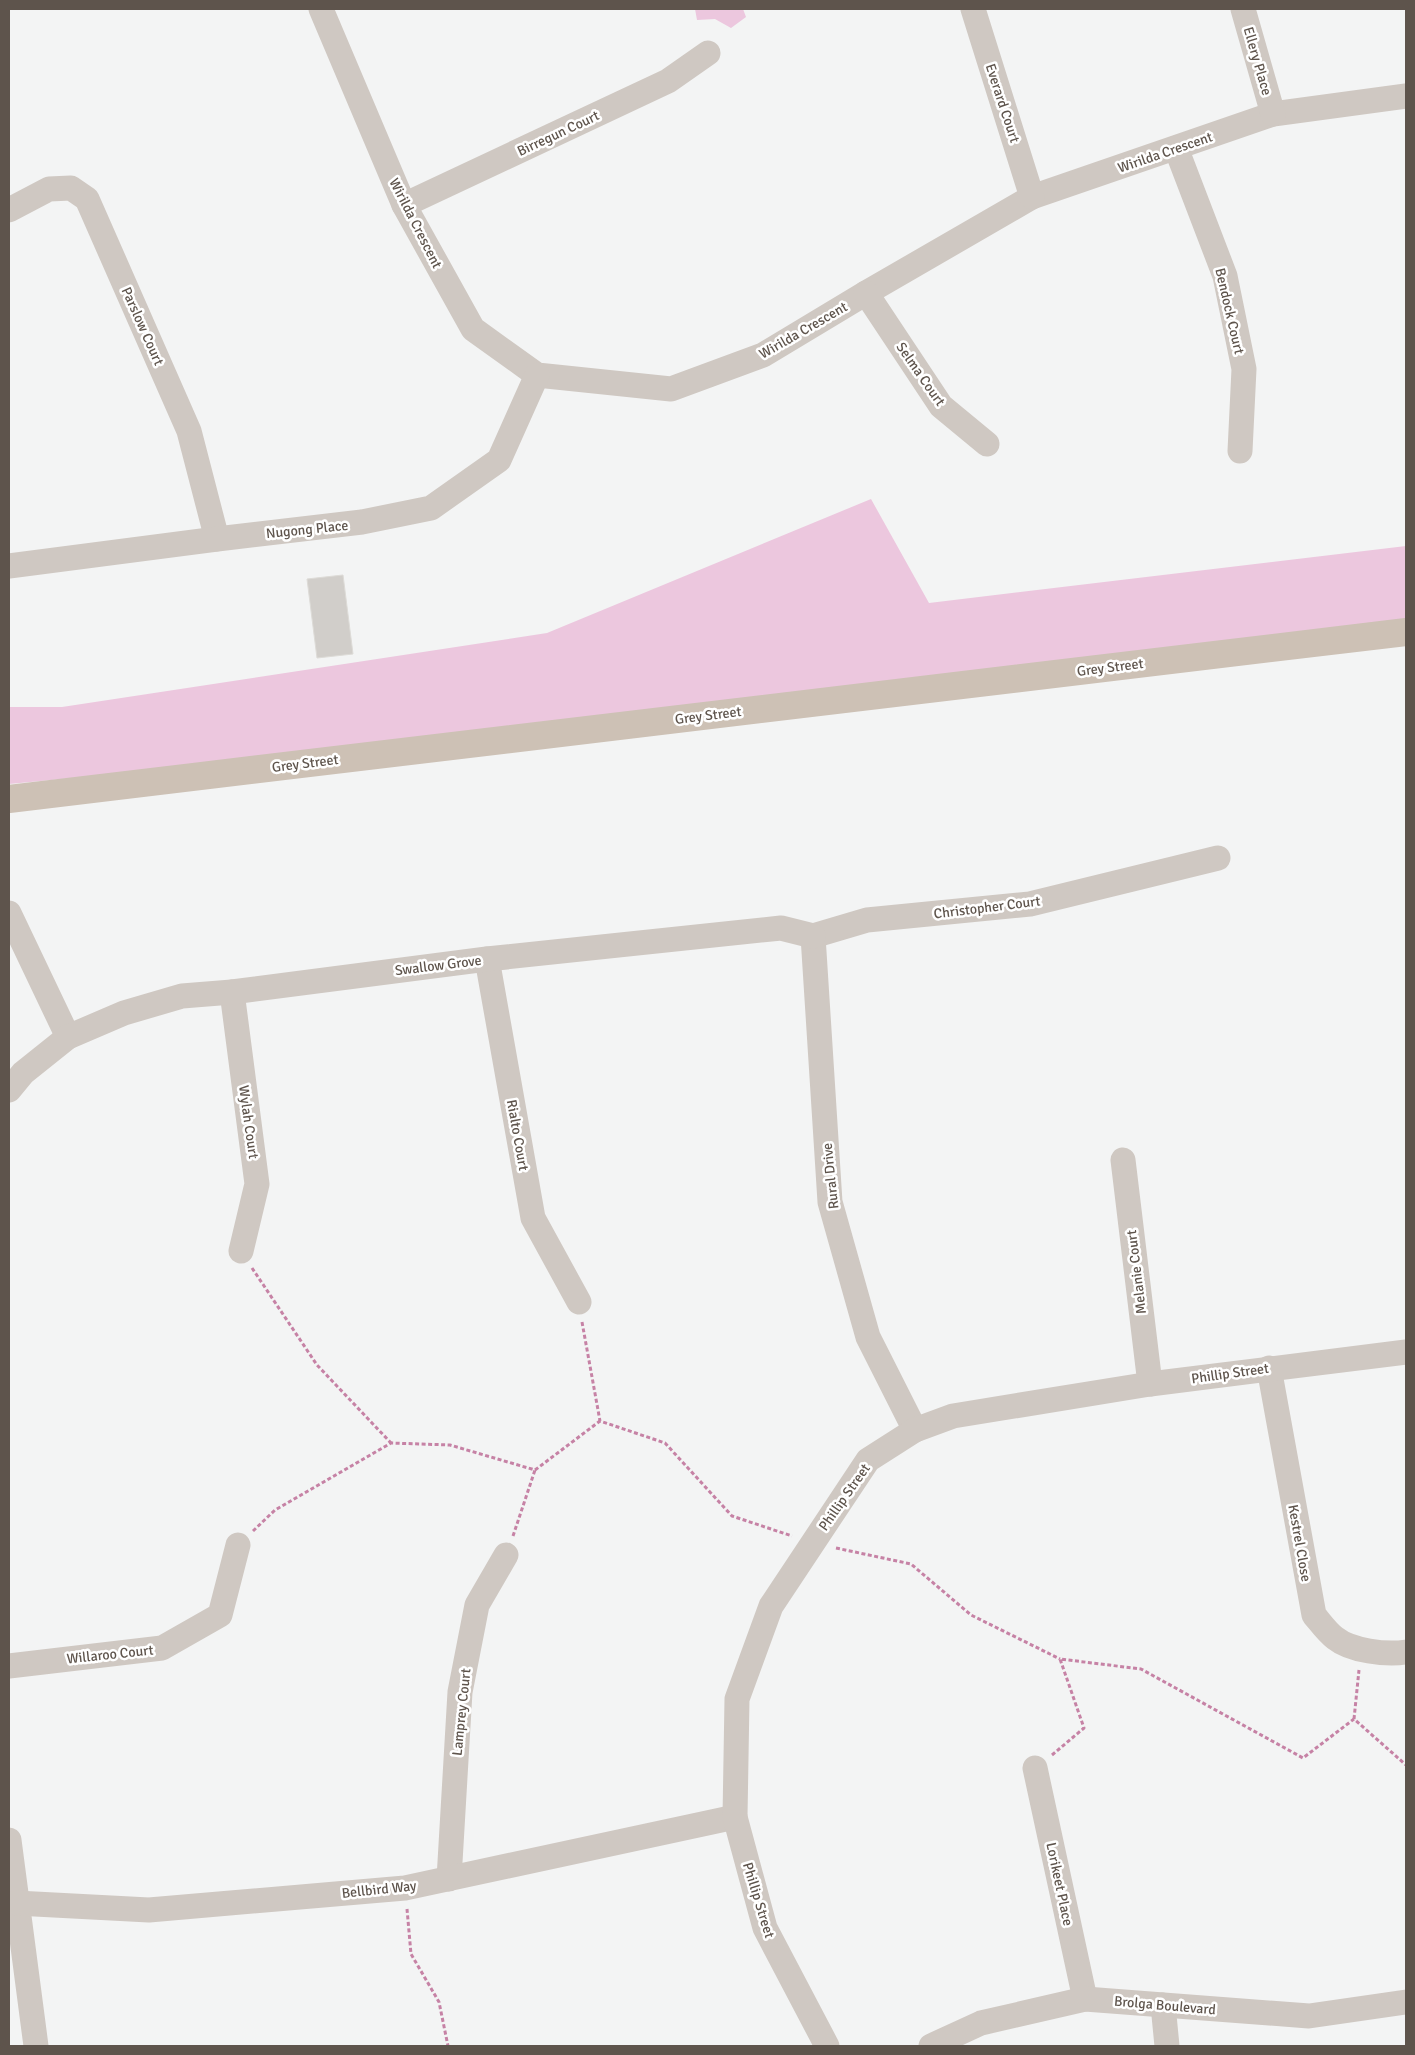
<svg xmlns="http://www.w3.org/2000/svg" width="1415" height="2055" viewBox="0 0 1415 2055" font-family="Signika,sans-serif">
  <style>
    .green { fill: #ecc7de }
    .building { fill: #d1ceca; stroke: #dddbd7 }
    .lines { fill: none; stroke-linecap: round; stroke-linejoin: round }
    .path { stroke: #c682a5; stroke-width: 3; stroke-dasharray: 4 2.5; stroke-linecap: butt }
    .minor { stroke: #cfc8c2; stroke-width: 25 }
    .major { stroke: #cdc1b5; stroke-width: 28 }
    .labels { text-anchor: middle; stroke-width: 5; stroke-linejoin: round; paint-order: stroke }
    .street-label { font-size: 14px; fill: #5e544c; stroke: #fff }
  </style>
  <rect width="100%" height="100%" fill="#f3f4f4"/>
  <g class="green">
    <polygon points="695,9 743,9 746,17 731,28 715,19 697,20"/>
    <polygon points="871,499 929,603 1406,546 1406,623 253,761 9,784 9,707 62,707 547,633"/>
  </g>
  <polygon class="building" points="343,575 353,654 317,658 307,579"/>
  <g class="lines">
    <g class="path">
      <polyline points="252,1268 317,1365 391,1443"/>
      <polyline points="582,1322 600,1421 665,1443 732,1516 792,1536"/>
      <polyline points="253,1531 275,1510 391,1443 450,1445 535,1470 600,1421"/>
      <polyline points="513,1536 535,1470"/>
      <polyline points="836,1548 911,1564 971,1615 1060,1659"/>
      <polyline points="1354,1719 1359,1670"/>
      <polyline points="1052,1755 1084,1728 1060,1659 1141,1669 1303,1758 1354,1719 1406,1765"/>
      <polyline points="407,1909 411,1954 439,2002 448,2046"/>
    </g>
    <g class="minor">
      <polyline points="321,9 404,205 473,329 537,375 671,389 763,355 866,293 1032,197 1273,114 1406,96"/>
      <polyline points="973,9 1032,197"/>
      <polyline points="1243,9 1273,114"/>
      <polyline points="1176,148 1225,276 1244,369 1240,451"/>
      <polyline points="404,205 668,81 708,53"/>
      <polyline points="9,210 49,189 71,188 87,199 189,431 217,539"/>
      <polyline points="866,293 941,406 987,444"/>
      <polyline points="9,566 217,539 362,522 431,508 499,460 537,375"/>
      <polyline points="9,913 68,1037"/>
      <polyline points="813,936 830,1202 868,1337 915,1430"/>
      <polyline points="813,936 867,920 1030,904 1218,858"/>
      <polyline points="487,959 533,1218 579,1302"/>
      <polyline points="232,992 257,1184 241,1251"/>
      <polyline points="9,1090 23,1073 68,1037 124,1013 182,996 232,992 487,959 781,928 813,936"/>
      <polyline points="1123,1160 1150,1384"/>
      <path d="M1269,1368L1314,1615C1320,1622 1327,1632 1335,1638C1351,1651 1386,1655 1406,1652"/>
      <polyline points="9,1666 162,1648 220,1615 238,1545"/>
      <polyline points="1035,1768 1085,1999"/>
      <polyline points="9,1840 36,2046"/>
      <polyline points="449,1879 460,1692 477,1605 506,1555"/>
      <polyline points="16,1903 149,1910 405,1888 735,1817"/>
      <polyline points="1163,2005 1167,2046"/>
      <polyline points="827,2046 765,1928 735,1817 737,1699 771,1606 868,1460 915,1430 953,1416 1150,1384 1406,1352"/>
      <polyline points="931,2046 981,2023 1085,1999 1309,2016 1406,2002"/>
    </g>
    <polyline class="major" points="9,799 1406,632"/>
  </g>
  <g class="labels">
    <g class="street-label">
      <text transform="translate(1258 61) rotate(74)" y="5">Ellery Place</text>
      <text transform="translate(1003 103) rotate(72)" y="5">Everard Court</text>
      <text transform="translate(558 133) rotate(-25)" y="5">Birregun Court</text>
      <text transform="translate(1165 152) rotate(-19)" y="5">Wirilda Crescent</text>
      <text transform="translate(416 223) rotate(63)" y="5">Wirilda Crescent</text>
      <text transform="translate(1230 311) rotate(77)" y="5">Bendock Court</text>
      <text transform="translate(143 326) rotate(66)" y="5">Parslow Court</text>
      <text transform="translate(803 330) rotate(-30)" y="5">Wirilda Crescent</text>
      <text transform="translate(921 374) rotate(55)" y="5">Selma Court</text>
      <text transform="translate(307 529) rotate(-6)" y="5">Nugong Place</text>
      <text transform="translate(1110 667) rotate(-7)" y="5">Grey Street</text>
      <text transform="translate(708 715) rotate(-7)" y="5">Grey Street</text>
      <text transform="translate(305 763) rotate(-7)" y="5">Grey Street</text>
      <text transform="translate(987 907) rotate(-7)" y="5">Christopher Court</text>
      <text transform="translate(438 965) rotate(-7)" y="5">Swallow Grove</text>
      <text transform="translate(249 1122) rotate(82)" y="5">Wylah Court</text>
      <text transform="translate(518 1135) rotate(80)" y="5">Rialto Court</text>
      <text transform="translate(830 1176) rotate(-96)" y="5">Rural Drive</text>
      <text transform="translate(1136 1272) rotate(-97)" y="5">Melanie Court</text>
      <text transform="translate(1230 1373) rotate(-8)" y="5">Phillip Street</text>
      <text transform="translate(844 1497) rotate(-55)" y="5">Phillip Street</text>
      <text transform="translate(1300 1543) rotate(80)" y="5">Kestrel Close</text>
      <text transform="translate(110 1654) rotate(-6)" y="5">Willaroo Court</text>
      <text transform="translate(461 1712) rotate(-84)" y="5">Lamprey Court</text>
      <text transform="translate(1060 1884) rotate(78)" y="5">Lorikeet Place</text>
      <text transform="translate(379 1889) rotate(-6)" y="5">Bellbird Way</text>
      <text transform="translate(759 1900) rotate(73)" y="5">Phillip Street</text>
      <text transform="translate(1165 2005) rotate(5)" y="5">Brolga Boulevard</text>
    </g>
  </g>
  <rect width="1415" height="2055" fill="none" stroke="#5e544c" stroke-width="20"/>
</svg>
